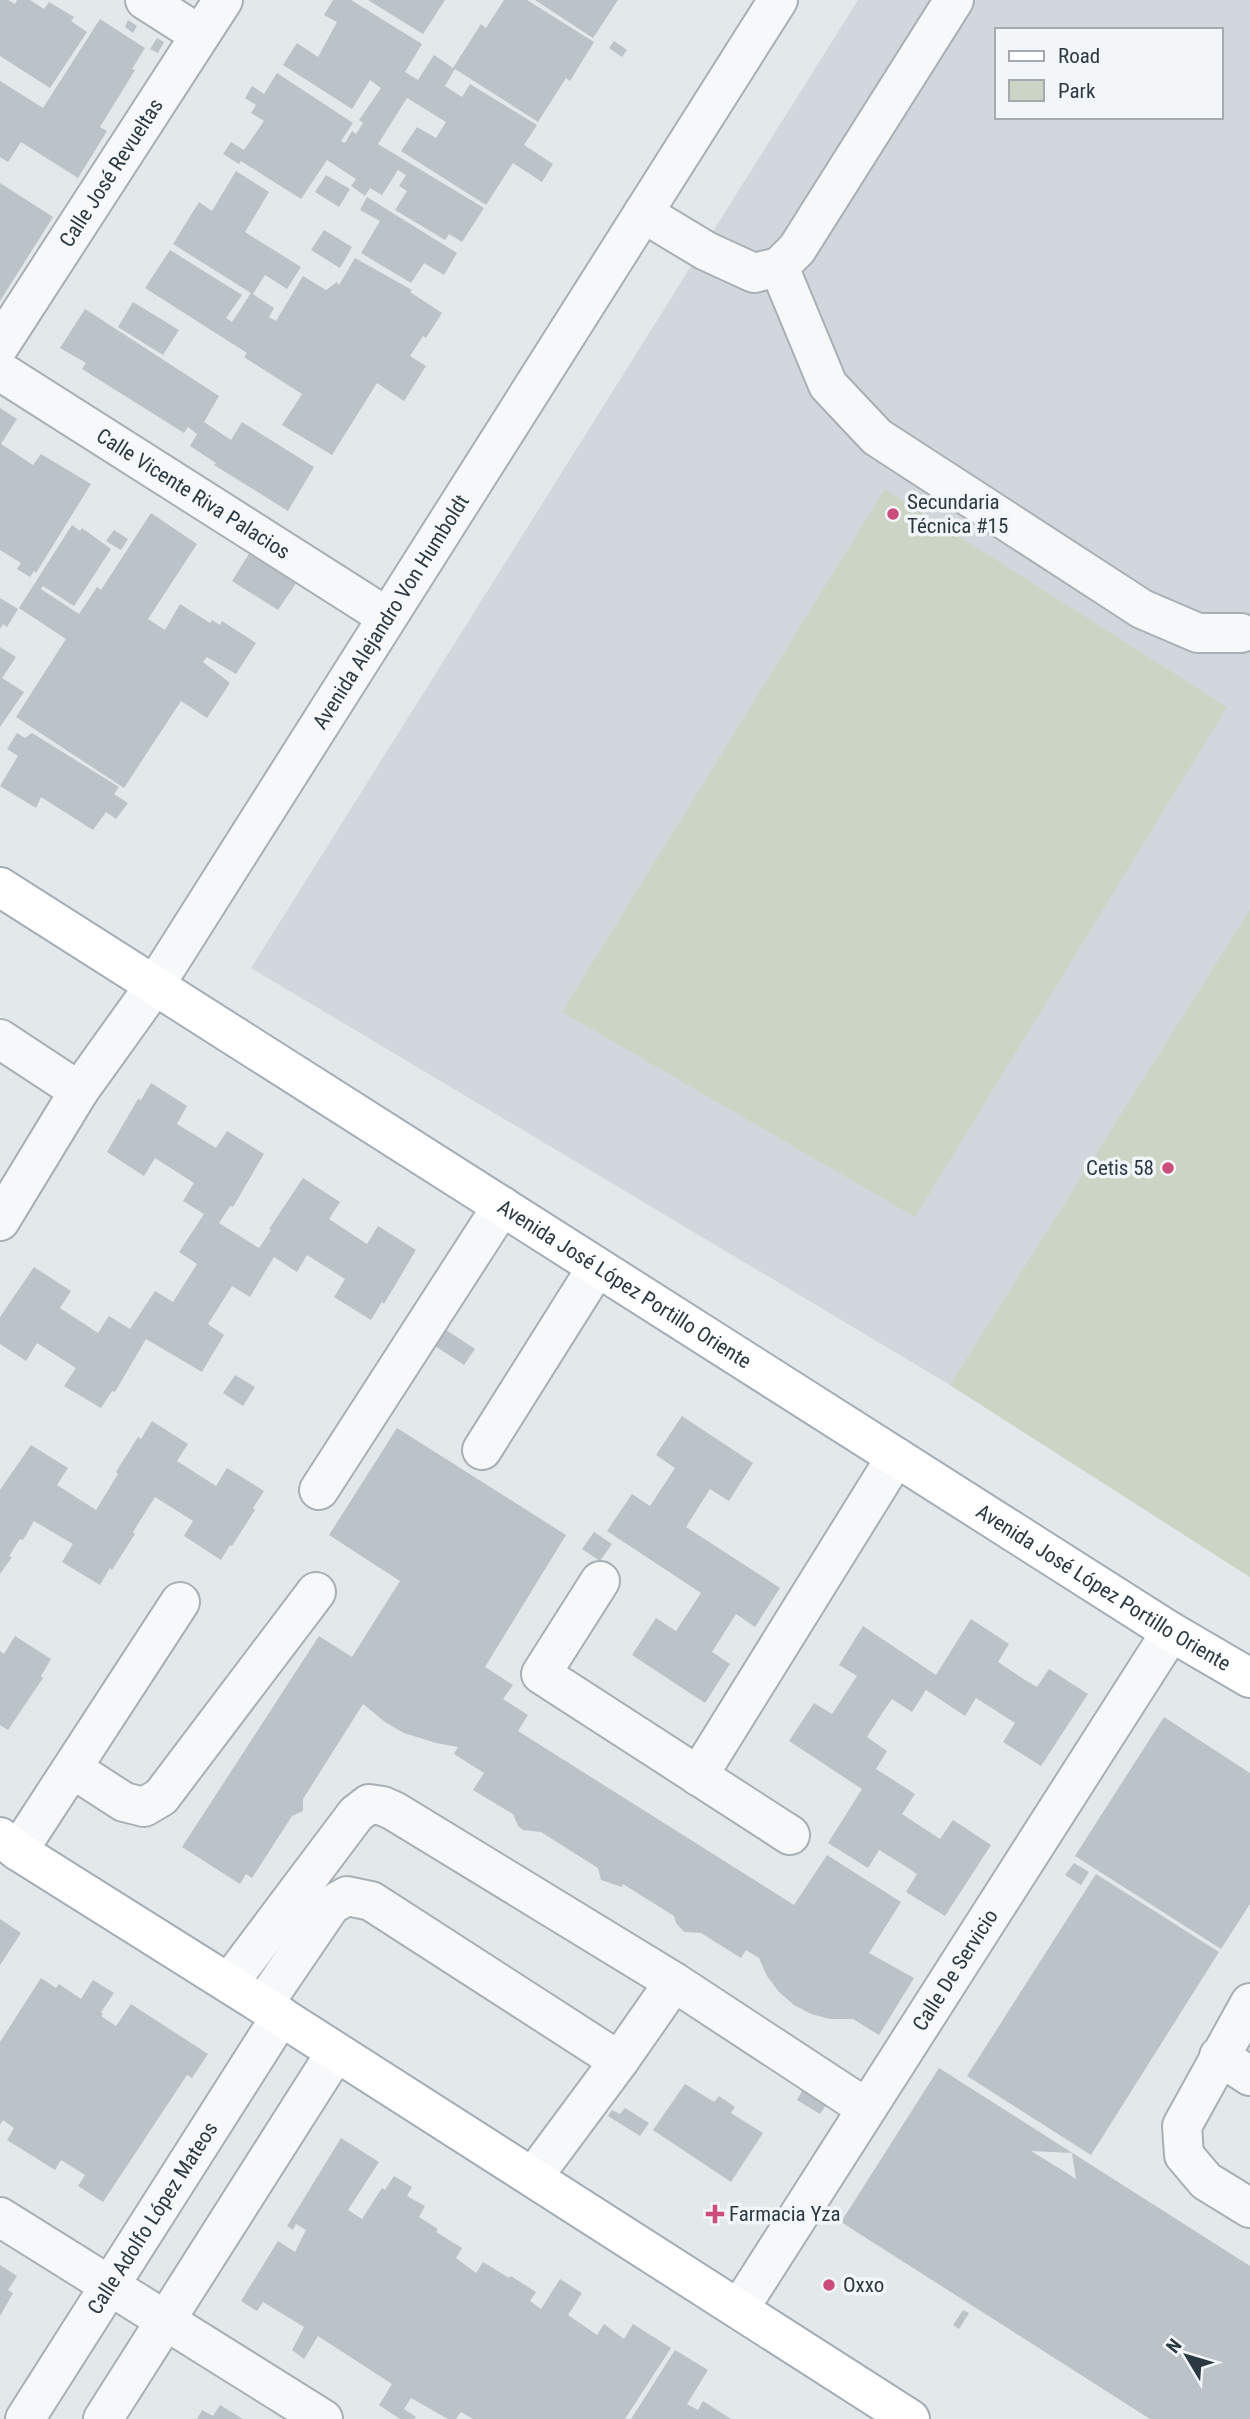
<svg xmlns="http://www.w3.org/2000/svg" width="1250" height="2419" viewBox="0 0 1250 2419" font-family="'Roboto Condensed',sans-serif">
  <style>
    .built { fill: #d1d7dd; fill-rule: evenodd }
    .green { fill: #ccd5c5 }
    .building { fill: #bbc2c8; fill-rule: evenodd }
    .lines { fill: none; stroke-linecap: round; stroke-linejoin: round }
    .minor-casing { stroke: #a8b0b5; stroke-width: 42 }
    .major-casing { stroke: #a3aeb6; stroke-width: 42 }
    .minor { stroke: #f6f8f9; stroke-width: 38 }
    .major { stroke: #fff; stroke-width: 38 }
    .poi-dot { fill: #cb4d79; stroke: #f3f6f8; stroke-width: 2.5 }
    .labels { text-anchor: middle; stroke-width: 7; stroke-linejoin: round; paint-order: stroke }
    .street-label { font-size: 21px; fill: #2b3943; stroke: #f3f6f8 }
    .poi-label { font-size: 21px; fill: #2b3943; stroke: #f3f6f8; text-anchor: start }
  </style>
  <rect width="100%" height="100%" fill="#e3e8eb"/>
  <path class="built" d="M858,0H1250V1577L950,1385L251,968ZM996,30H1220V117H996Z"/>
  <g class="green">
    <polygon points="885,489 1227,707 915,1217 562,1012"/>
    <polygon points="1250,910 1250,1577 950,1385"/>
  </g>
  <g class="building">
    <polygon points="0,0 8,0 15,4 17,0 30,0 44,9 49,2 74,17 71,21 87,32 50,88 0,56"/>
    <polygon points="333,0 351,0 422,44 405,72 418,80 434,55 453,68 481,24 486,28 504,0 527,0 594,42 570,81 566,78 538,122 455,69 445,86 462,97 470,84 537,125 524,145 553,164 542,182 513,163 486,205 401,151 417,127 436,138 446,122 407,98 378,144 484,208 462,242 449,234 445,240 395,210 407,191 399,186 406,175 398,170 382,195 370,188 365,196 351,186 356,179 327,160 301,199 241,161 239,164 223,154 231,142 244,150 264,121 251,113 256,105 245,98 252,86 264,94 277,73 353,123 341,141 345,143 352,131 356,134 363,123 359,120 381,88 370,80 352,109 283,65 297,43 318,57 337,22 324,15"/>
    <polygon points="368,0 445,0 423,34"/>
    <polygon points="535,0 618,0 593,38"/>
    <polygon points="100,19 145,48 132,69 135,70 100,127 107,131 78,178 21,142 8,162 0,157 0,81 43,108"/>
    <polygon points="128,20 137,26 133,33 125,27"/>
    <polygon points="157,38 164,42 158,53 150,49"/>
    <polygon points="614,41 627,50 622,57 609,48"/>
    <polygon points="236,171 269,192 245,232 301,267 287,289 265,275 253,294 274,308 269,317 276,321 303,276 326,290 337,282 339,285 355,258 412,290 410,292 442,313 426,338 423,336 410,356 426,366 404,401 377,383 332,455 282,425 302,394 244,357 247,353 145,288 170,250 242,295 226,318 232,322 251,293 173,244 199,202 212,211"/>
    <polygon points="326,175 350,189 339,207 315,192"/>
    <polygon points="0,183 53,217 0,301"/>
    <polygon points="367,197 457,253 444,275 424,263 411,283 361,253 380,221 360,210"/>
    <polygon points="324,230 352,247 340,268 311,250"/>
    <polygon points="133,302 179,330 163,355 118,327"/>
    <polygon points="85,309 219,396 204,422 231,440 242,422 314,467 288,511 214,465 216,463 190,446 197,434 188,427 184,433 157,416 82,369 86,363 60,348"/>
    <polygon points="0,408 17,419 1,444 33,465 41,454 91,484 36,573 34,571 30,577 17,569 21,563 0,550"/>
    <polygon points="151,513 197,544 148,619 165,630 180,604 210,623 212,620 220,625 222,621 256,643 236,674 207,657 203,662 230,683 207,718 181,701 124,788 16,717 66,639 19,608 72,525 80,531 82,528 111,549 74,606 43,586 41,589 79,614 97,587 101,590"/>
    <polygon points="114,530 128,539 121,550 106,541"/>
    <polygon points="252,549 299,579 278,610 232,581"/>
    <polygon points="0,598 18,609 7,627 3,624 0,629"/>
    <polygon points="0,647 16,657 2,678 24,692 0,727"/>
    <polygon points="17,733 25,738 32,733 119,787 114,794 128,803 116,819 106,812 93,830 41,797 36,808 0,786 18,756 7,749"/>
    <polygon points="151,1083 187,1106 177,1124 216,1148 227,1131 264,1154 233,1207 230,1206 219,1223 259,1248 271,1230 269,1229 303,1178 340,1202 329,1219 367,1244 378,1226 416,1250 384,1304 382,1302 371,1320 334,1297 345,1279 307,1255 297,1272 274,1257 250,1297 232,1286 208,1324 224,1335 202,1372 146,1339 115,1392 112,1391 101,1408 64,1386 76,1368 37,1343 26,1361 0,1344 0,1317 34,1267 71,1291 60,1308 98,1333 109,1316 130,1329 155,1291 173,1302 197,1264 179,1252 204,1214 183,1201 194,1183 155,1158 144,1176 107,1152 138,1099 141,1100"/>
    <polygon points="443,1328 475,1349 464,1365 432,1344"/>
    <polygon points="235,1375 255,1387 243,1406 223,1393"/>
    <polygon points="682,1416 753,1463 729,1501 710,1489 686,1527 780,1588 755,1627 736,1614 712,1652 730,1664 705,1703 632,1655 656,1618 676,1631 701,1593 607,1531 632,1494 650,1506 675,1468 656,1455"/>
    <polygon points="152,1421 188,1444 177,1461 216,1486 227,1468 264,1491 253,1508 255,1510 232,1546 230,1545 221,1560 184,1536 193,1521 155,1497 133,1532 135,1534 112,1570 110,1568 100,1585 62,1562 73,1544 34,1521 23,1540 20,1539 9,1556 12,1557 0,1574 0,1490 31,1445 68,1468 57,1485 96,1510 118,1474 116,1472 138,1437 141,1439"/>
    <polygon points="397,1428 566,1535 485,1667 513,1685 503,1699 528,1715 518,1731 794,1905 827,1855 901,1902 869,1953 914,1978 879,2035 853,2019 830,2019 811,2014 794,2005 779,1992 767,1976 759,1958 746,1950 741,1958 701,1933 684,1932 676,1923 674,1916 623,1884 622,1887 601,1880 598,1868 541,1832 523,1830 518,1826 513,1814 473,1790 484,1773 454,1754 458,1747 436,1743 404,1733 385,1722 363,1704 303,1799 303,1811 292,1816 252,1878 246,1874 240,1884 182,1847 319,1636 352,1657 400,1581 329,1535"/>
    <polygon points="594,1532 612,1544 600,1561 582,1549"/>
    <polygon points="971,1619 1009,1644 998,1662 1025,1680 1037,1687 1049,1669 1088,1694 1041,1766 1003,1742 1015,1723 976,1698 965,1716 926,1690 912,1712 892,1699 883,1712 867,1737 887,1751 876,1769 915,1794 902,1814 940,1839 953,1820 991,1845 945,1916 906,1892 917,1874 905,1866 879,1850 868,1868 828,1843 862,1789 789,1741 814,1703 832,1714 857,1676 839,1665 863,1626 936,1675"/>
    <polygon points="15,1636 51,1659 41,1676 43,1678 8,1730 0,1725 0,1651 4,1654"/>
    <polygon points="1164,1717 1250,1773 1250,1904 1221,1949 1075,1856"/>
    <polygon points="1074,1863 1089,1872 1081,1885 1065,1875"/>
    <polygon points="1096,1874 1219,1952 1091,2155 967,2076"/>
    <polygon points="0,1919 21,1933 0,1965"/>
    <polygon points="41,1978 56,1988 59,1984 81,1999 93,1980 114,1993 101,2012 103,2014 101,2016 116,2026 131,2004 208,2054 192,2078 187,2075 103,2202 78,2186 85,2175 61,2160 55,2170 7,2140 14,2128 3,2120 0,2125 0,2042"/>
    <path d="M939,2068L1250,2266V2419H1150L841,2222ZM1031,2151L1072,2153L1076,2179L1062,2170Z"/>
    <polygon points="808,2081 832,2096 820,2114 797,2100"/>
    <polygon points="685,2084 714,2102 719,2096 735,2107 731,2113 763,2133 731,2182 653,2130"/>
    <polygon points="625,2108 649,2123 640,2136 608,2116 612,2110 620,2114"/>
    <polygon points="341,2138 379,2162 348,2210 362,2219 382,2188 385,2190 394,2176 412,2187 407,2196 425,2206 419,2217 438,2229 436,2232 462,2248 456,2258 476,2273 483,2262 509,2278 511,2276 536,2292 530,2301 541,2309 560,2279 582,2293 568,2315 597,2335 604,2324 624,2339 633,2324 671,2348 625,2419 473,2419 461,2412 456,2419 448,2419 411,2398 404,2409 416,2417 414,2419 400,2419 379,2405 392,2384 318,2336 304,2359 292,2350 304,2327 263,2302 257,2311 241,2301 278,2241 295,2252 306,2230 296,2224 293,2230 287,2226"/>
    <polygon points="0,2265 17,2276 8,2290 13,2293 0,2316"/>
    <polygon points="963,2310 969,2313 959,2329 953,2325"/>
    <polygon points="675,2350 708,2370 687,2404 698,2410 703,2401 731,2419 631,2419"/>
    <polygon points="220,2405 243,2419 197,2419 202,2410 213,2416"/>
  </g>
  <g class="lines">
    <g class="minor-casing">
      <g id="minor">
        <polyline points="145,0 200,35"/>
        <polyline points="643,213 706,251 754,273 779,267 797,249 954,0"/>
        <polyline points="779,267 828,385 877,437 1142,609 1198,633 1241,633"/>
        <path id="s1" d="M0,345L223,0"/>
        <path id="s2" d="M0,371L387,617"/>
        <polyline points="0,1039 79,1091"/>
        <path id="s3" d="M0,1221L79,1091L155,985L778,0"/>
        <polyline points="482,1450 597,1267"/>
        <polyline points="319,1490 502,1206"/>
        <polyline points="600,1581 541,1674 790,1835"/>
        <polyline points="73,1769 124,1802 144,1807 161,1797 316,1592"/>
        <polyline points="698,1776 896,1457"/>
        <polyline points="18,1851 180,1602"/>
        <polyline points="674,1982 866,2108"/>
        <polyline points="229,1983 356,1814 369,1804 383,1806 394,1811 674,1982 619,2061 533,2177"/>
        <polyline points="1250,2003 1182,2126 1184,2155 1206,2181 1250,2208"/>
        <polyline points="263,2005 331,1905 347,1896 371,1901 619,2061"/>
        <polyline points="1219,2056 1250,2076"/>
        <polyline points="0,2217 323,2419"/>
        <path id="s4" d="M739,2309L1171,1632"/>
        <path id="s5" d="M25,2419L281,2016"/>
        <polyline points="103,2419 336,2052"/>
      </g>
    </g>
    <g class="major-casing">
      <g id="major">
        <path id="s6" d="M0,887L1171,1632L1250,1678"/>
        <polyline points="0,1837 18,1851 263,2005 910,2419"/>
      </g>
    </g>
    <use href="#minor" class="minor"/>
    <use href="#major" class="major"/>
  </g>
  <g class="poi-dot">
    <circle cx="893" cy="514" r="7"/>
    <circle cx="1168" cy="1168" r="7"/>
    <path d="M711.5 2203.5h7v7h7v7h-7v7h-7v-7h-7v-7h7z"/>
    <circle cx="829" cy="2285" r="7"/>
  </g>
  <g class="labels">
    <g class="street-label">
      <text dy="7" stroke="none"><textPath href="#s1" startOffset="205">Calle José Revueltas</textPath></text>
      <text dy="7" stroke="none"><textPath href="#s2" startOffset="229">Calle Vicente Riva Palacios</textPath></text>
      <text dy="7" stroke="none"><textPath href="#s3" startOffset="724">Avenida Alejandro Von Humboldt</textPath></text>
      <text dy="7" stroke="none"><textPath href="#s6" startOffset="740">Avenida José López Portillo Oriente</textPath></text>
      <text dy="7" stroke="none"><textPath href="#s6" startOffset="1307">Avenida José López Portillo Oriente</textPath></text>
      <text dy="7" stroke="none"><textPath href="#s4" startOffset="402">Calle De Servicio</textPath></text>
      <text dy="7" stroke="none"><textPath href="#s5" startOffset="238">Calle Adolfo López Mateos</textPath></text>
    </g>
    <g class="poi-label">
      <text x="907" y="509">Secundaria<tspan x="907" dy="24">Técnica #15</tspan></text>
      <text x="1154" y="1175" text-anchor="end">Cetis 58</text>
      <text x="729" y="2221">Farmacia Yza</text>
      <text x="843" y="2292">Oxxo</text>
    </g>
  </g>
  <rect x="995" y="28" width="228" height="91" fill="#f3f6f8" stroke="#a3aab0" stroke-width="2"/>
  <rect x="1009" y="51" width="35" height="10" fill="#ffffff" stroke="#a3aab0" stroke-width="2"/>
  <text x="1058" y="63" font-size="21" fill="#2b3943">Road</text>
  <rect x="1009" y="80" width="35" height="21" fill="#ccd5c5" stroke="#a3aab0" stroke-width="2"/>
  <text x="1058" y="98" font-size="21" fill="#2b3943">Park</text>
  <g transform="translate(1187 2356) rotate(308)" stroke="#f3f6f8" stroke-width="5" paint-order="stroke">
  <path d="M0-5L12 26L0 18L-12 26Z" fill="#2b3943"/>
  <text y="-10" font-size="19" font-weight="bold" text-anchor="middle" fill="#2b3943">N</text>
  </g>
</svg>
